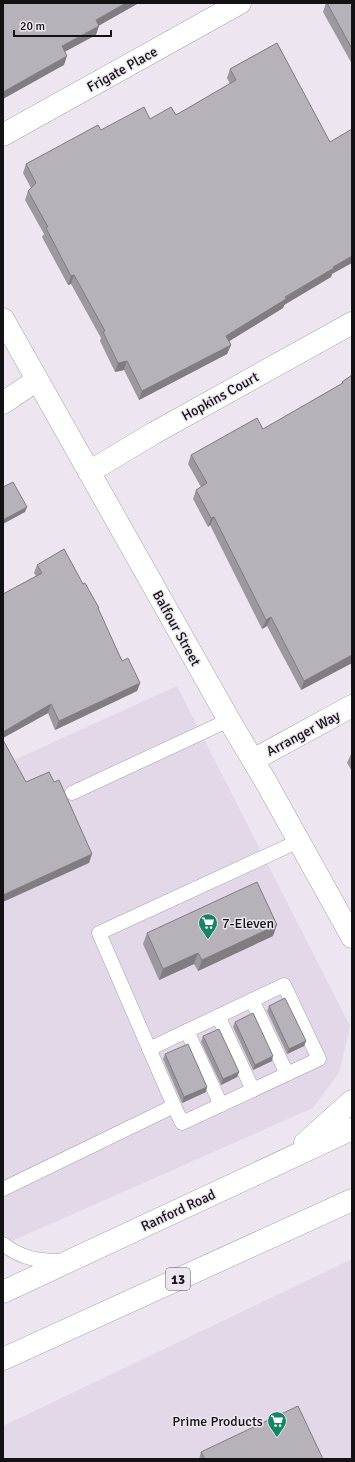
<svg xmlns="http://www.w3.org/2000/svg" width="355" height="1462" viewBox="0 0 355 1462" font-family="Signika,sans-serif">
  <style>
    .built { fill: #e3d8e8 }
    .lines { fill: none; stroke-linecap: round; stroke-linejoin: round }
    .lane-casing { stroke: #a7a0aa; stroke-width: 15 }
    .street-casing { stroke: #a7a0aa; stroke-width: 23 }
    .primary-casing { stroke: #a7a0aa; stroke-width: 23 }
    .lane { stroke: #fff; stroke-width: 14 }
    .street { stroke: #fff; stroke-width: 22 }
    .primary { stroke: #fff; stroke-width: 22 }
    .wall { fill: #9d98a0 }
    .shaded-wall { fill: #807c82 }
    .building { fill: #b7b1ba; stroke: #807c82 }
    .labels { text-anchor: middle; stroke-width: 3; stroke-linejoin: round; paint-order: stroke }
    .shield { fill: #ede6f0; stroke: #545156; stroke-width: 1 }
    .shield-label { font-size: 13px; font-weight: bold; fill: #131114 }
    .street-label { font-size: 14px; fill: #131114; stroke: #ede6f0 }
    .poi-label { font-size: 14px; fill: #131114; stroke: #ede6f0; text-anchor: start }
  </style>
  <rect width="100%" height="100%" fill="#ede6f0"/>
  <g class="built">
    <polygon points="177,686 350,1026 339,1073 313,1108 3,1245 3,765"/>
    <polygon points="352,1259 352,1459 3,1459 3,1426"/>
  </g>
  <g class="lines">
    <g class="lane-casing">
      <g id="lane">
        <polyline points="72,793 229,720"/>
        <polyline points="252,1000 287,1074"/>
        <polyline points="218,1016 253,1090"/>
        <polyline points="187,1031 221,1105"/>
        <polyline points="149,1049 284,985 319,1059 182,1123 174,1106"/>
        <polyline points="3,1189 174,1106 99,933 299,841"/>
        <path d="M3,1244C22,1259 39,1261 62,1261"/>
      </g>
    </g>
    <g class="street-casing">
      <g id="street">
        <polyline points="3,135 240,3"/>
        <polyline points="3,319 229,720 266,782 352,937"/>
        <polyline points="3,403 37,380"/>
        <polyline points="89,472 154,433 352,323"/>
        <polyline points="253,760 352,706"/>
      </g>
    </g>
    <g class="primary-casing">
      <g id="primary">
        <polyline points="305,1143 352,1101"/>
        <polyline points="3,1292 352,1129"/>
        <polyline points="3,1359 352,1200"/>
      </g>
    </g>
    <use href="#lane" class="lane"/>
    <use href="#street" class="street"/>
    <use href="#primary" class="primary"/>
  </g>
  <g class="wall">
    <polygon points="326,3 352,3 352,64 323,12"/>
    <polygon points="277,43 332,274 331,277 284,305 283,308 229,341 231,345 227,354 139,400 124,370 115,372 100,341 101,338 71,284 68,285 42,237 44,234 25,200 28,191 31,188 23,173 26,164 101,130 150,119 176,115 230,84 227,78 230,69"/>
    <polygon points="352,375 352,663 301,690 267,626 262,629 210,525 208,527 193,499 196,490 201,487 188,464 191,455 263,429 341,384 342,382"/>
    <polygon points="37,565 83,584 99,608 98,609 122,661 140,683 137,691 55,730 48,713 3,738 3,594 36,576 34,573"/>
    <polygon points="351,754 352,754 352,771 347,763"/>
    <polygon points="147,933 273,936 198,971 194,964 159,980 143,944"/>
    <polygon points="269,1006 306,1041 304,1046 287,1054 267,1011"/>
    <polygon points="235,1022 272,1061 253,1070 233,1027"/>
    <polygon points="203,1036 239,1072 237,1077 221,1085 201,1042"/>
    <polygon points="165,1054 206,1092 182,1103 163,1059"/>
    <polygon points="201,1452 323,1459 199,1459"/>
  </g>
  <g class="shaded-wall">
    <polygon points="126,3 139,3 93,29 96,20"/>
    <polygon points="99,26 96,35 59,55 62,46"/>
    <polygon points="67,56 64,65 3,99 3,92"/>
    <polygon points="352,256 352,263 332,274 331,277 284,305 283,308 223,345 226,336 333,267"/>
    <polygon points="74,275 71,284 68,285 71,276"/>
    <polygon points="231,345 227,354 139,400 142,391"/>
    <polygon points="127,361 124,370 115,372 118,363"/>
    <polygon points="27,507 25,512 3,524 3,520"/>
    <polygon points="214,517 210,525 208,527 211,518"/>
    <polygon points="271,617 267,626 262,629 266,620"/>
    <polygon points="352,655 352,663 301,690 304,681"/>
    <polygon points="140,683 137,691 55,730 59,721"/>
    <polygon points="51,704 48,713 3,738 3,732"/>
    <polygon points="92,854 89,863 3,902 3,895"/>
    <polygon points="277,925 273,936 198,971 202,960"/>
    <polygon points="198,953 194,964 159,980 163,969"/>
    <polygon points="306,1041 304,1046 287,1054 289,1049"/>
    <polygon points="273,1056 272,1061 253,1070 255,1065"/>
    <polygon points="239,1072 237,1077 221,1085 223,1079"/>
    <polygon points="207,1087 206,1092 182,1103 184,1097"/>
  </g>
  <g class="building">
    <polygon points="3,3 126,3 96,20 99,26 62,46 67,56 3,92"/>
    <polygon points="327,3 352,3 352,49"/>
    <polygon points="277,43 330,142 352,129 352,256 333,267 334,268 285,297 286,299 226,336 231,345 142,391 127,361 118,363 103,332 105,331 74,275 71,276 46,228 48,227 28,191 36,183 26,164 98,125 101,130 144,107 150,119 171,107 176,115 236,80 230,69"/>
    <polygon points="352,375 352,655 304,681 271,617 266,620 214,517 211,518 196,490 207,483 191,455 257,418 263,429 343,383 342,382"/>
    <polygon points="13,482 27,507 3,520 3,487"/>
    <polygon points="64,549 83,584 85,583 99,608 98,608 122,661 128,658 140,683 59,721 51,704 3,732 3,594 42,573 37,565"/>
    <polygon points="3,740 26,782 49,772 54,782 59,780 92,854 3,895"/>
    <polygon points="257,882 277,925 202,960 198,953 163,969 147,933"/>
    <polygon points="285,998 306,1041 289,1049 269,1006"/>
    <polygon points="253,1013 273,1056 255,1065 235,1022"/>
    <polygon points="219,1029 239,1072 223,1079 203,1036"/>
    <polygon points="188,1044 207,1087 184,1097 165,1054"/>
    <polygon points="298,1406 323,1459 205,1459 201,1452"/>
  </g>
  <defs>
    <g id="supermarket-pin" transform="scale(1)"><path d="M0 17L-7.5 6A9.5 9.5 0 1 1 7.5 6Z" fill="#158563" stroke="#ede6f0"/><path d="M-6-5.5h2.5l.6 2H6L4.5 2H-2.5L-4.4-4H-6ZM-1.5 3.2a1.3 1.3 0 1 0 .1 0ZM3 3.2a1.3 1.3 0 1 0 .1 0Z" fill="#fff"/></g>
  </defs>
  <g fill-rule="evenodd">
    <use href="#supermarket-pin" x="208" y="923"/>
    <use href="#supermarket-pin" x="277" y="1421"/>
  </g>
  <g class="labels">
    <rect class="shield" x="166" y="1268" width="24" height="22" rx="3"/>
    <g class="shield-label">
      <text x="178" y="1284">13</text>
    </g>
    <g class="street-label">
      <text transform="translate(122 69) rotate(-29)" y="5">Frigate Place</text>
      <text transform="translate(220 396) rotate(-29)" y="5">Hopkins Court</text>
      <text transform="translate(177 628) rotate(61)" y="5">Balfour Street</text>
      <text transform="translate(303 733) rotate(-28)" y="5">Arranger Way</text>
      <text transform="translate(178 1210) rotate(-25)" y="5">Ranford Road</text>
    </g>
    <g class="poi-label">
      <text x="222" y="928">7-Eleven</text>
      <text x="263" y="1426" text-anchor="end">Prime Products</text>
    </g>
  </g>
  <rect width="355" height="1462" fill="none" stroke="#131114" stroke-width="8"/>
  <path d="M14 30v6h97v-6" fill="none" stroke="#131114" stroke-width="2"/>
  <text x="20" y="30" font-size="12" fill="#131114" stroke="#ede6f0" stroke-width="3" paint-order="stroke">20 m</text>
</svg>
